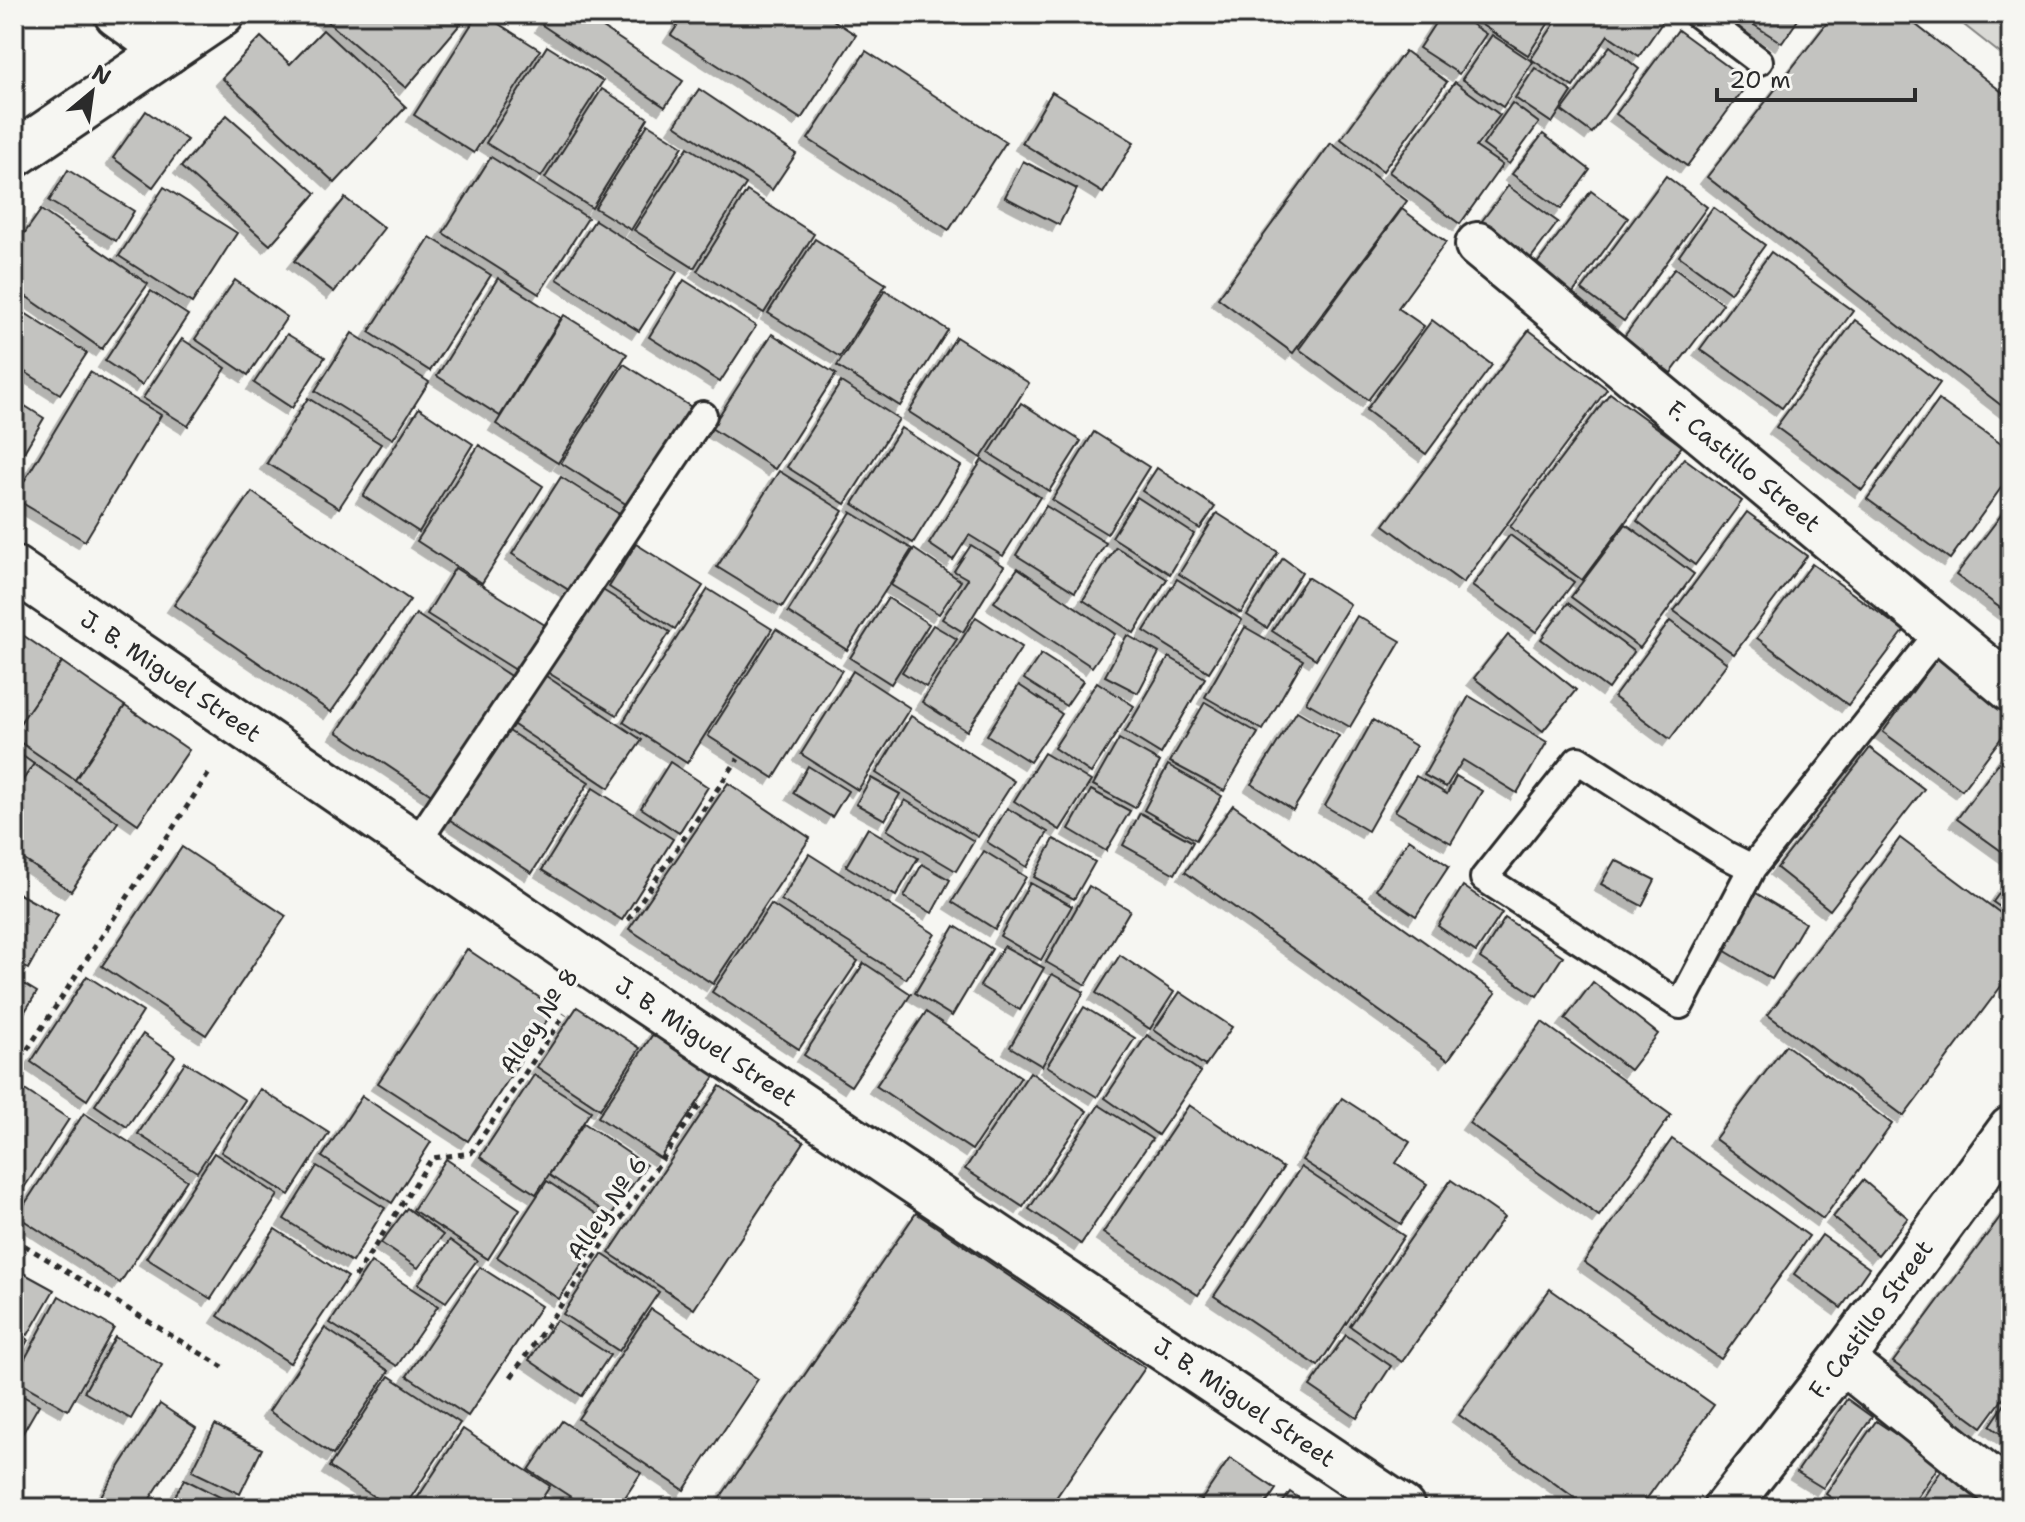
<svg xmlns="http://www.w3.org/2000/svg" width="2025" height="1522" viewBox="0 0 2025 1522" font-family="'Shantell Sans',sans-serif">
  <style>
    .green { fill: #d9d9d5; stroke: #828280; stroke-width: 2 }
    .building { fill: #c3c3c0; stroke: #2b2b2b; stroke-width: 2; filter: url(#shadow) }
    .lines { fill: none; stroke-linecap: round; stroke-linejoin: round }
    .service-casing { stroke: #2b2b2b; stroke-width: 32 }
    .minor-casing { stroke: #2b2b2b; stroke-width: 50 }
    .path { stroke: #2b2b2b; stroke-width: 5; stroke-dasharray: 6 6; stroke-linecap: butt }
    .service { stroke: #f6f6f2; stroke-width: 26 }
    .minor { stroke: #f6f6f2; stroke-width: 44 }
    .labels { text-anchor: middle; stroke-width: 7; stroke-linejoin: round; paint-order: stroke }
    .street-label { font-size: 24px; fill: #2b2b2b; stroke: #f6f6f2 }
  </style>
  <defs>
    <filter id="shadow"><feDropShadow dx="-7" dy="7" stdDeviation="0" flood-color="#0004"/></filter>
  </defs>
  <rect width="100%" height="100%" fill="#f6f6f2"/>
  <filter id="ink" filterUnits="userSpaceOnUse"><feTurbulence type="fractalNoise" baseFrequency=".0125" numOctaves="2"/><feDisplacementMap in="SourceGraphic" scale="16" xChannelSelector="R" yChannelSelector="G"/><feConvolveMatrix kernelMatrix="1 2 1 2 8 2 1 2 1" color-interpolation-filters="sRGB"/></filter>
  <g filter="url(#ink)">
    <polygon class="green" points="1950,14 2011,14 2011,62"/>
    <g class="building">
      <polygon points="327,14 469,14 406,88 323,18"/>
      <polygon points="478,14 483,14 540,50 474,153 414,115"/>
      <polygon points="549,14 582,14 683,81 665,107 542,25"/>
      <polygon points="685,14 824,14 856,35 801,119 671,35"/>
      <polygon points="1441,14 1456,14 1486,34 1459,74 1419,48"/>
      <polygon points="1465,14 1532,14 1548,24 1528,55"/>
      <polygon points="1561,14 1668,14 1639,56 1608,35 1573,87 1531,59"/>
      <polygon points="1737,14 1802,14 1782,43"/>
      <polygon points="1834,14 1902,14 2011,99 2011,413 1707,177"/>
      <polygon points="323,30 406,107 335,183 222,78 261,37 290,64"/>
      <polygon points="1678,30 1749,82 1687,166 1616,114"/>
      <polygon points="1492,35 1533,62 1503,107 1462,79"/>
      <polygon points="547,46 603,81 541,177 486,143"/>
      <polygon points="1610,46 1639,69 1592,133 1562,111"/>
      <polygon points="866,51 1006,142 949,230 808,139"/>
      <polygon points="1405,51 1447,82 1383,171 1341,139"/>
      <polygon points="1535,68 1572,92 1552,123 1515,98"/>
      <polygon points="1455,82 1500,115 1476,147 1502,165 1460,224 1389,172"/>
      <polygon points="602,89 648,118 592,208 545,178"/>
      <polygon points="699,89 796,154 772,190 675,125"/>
      <polygon points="1052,92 1134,142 1103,193 1022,143"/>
      <polygon points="1512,103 1539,123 1509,164 1483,145"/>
      <polygon points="146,111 187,140 153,187 113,158"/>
      <polygon points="227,115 316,193 270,245 181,167"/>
      <polygon points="648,124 683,146 631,230 595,208"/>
      <polygon points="1543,134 1590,170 1561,209 1512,174"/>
      <polygon points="1331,143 1407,201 1293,353 1218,298"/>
      <polygon points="688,147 746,184 694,268 634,230"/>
      <polygon points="491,157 588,218 539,294 443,233"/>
      <polygon points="1023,161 1077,189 1059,225 1005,197"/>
      <polygon points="68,170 134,211 116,241 49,201"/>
      <polygon points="1666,176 1707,207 1624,321 1582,290"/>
      <polygon points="1508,186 1558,222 1525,266 1476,229"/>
      <polygon points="164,187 237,233 192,303 119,256"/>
      <polygon points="747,191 814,234 764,313 697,271"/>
      <polygon points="1591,191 1628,218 1570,297 1533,269"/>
      <polygon points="345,198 384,228 334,292 294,261"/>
      <polygon points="1713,207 1765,245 1730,293 1679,256"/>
      <polygon points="1402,209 1446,242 1398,308 1424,326 1368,400 1299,349"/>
      <polygon points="41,210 148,284 102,349 14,288 14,248"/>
      <polygon points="595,220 677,272 639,331 557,279"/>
      <polygon points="430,237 491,275 430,371 369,332"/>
      <polygon points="815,239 886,284 840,357 768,313"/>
      <polygon points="1771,252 1853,311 1782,408 1700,349"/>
      <polygon points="1675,268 1723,304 1671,373 1623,338"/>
      <polygon points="498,278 561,318 500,416 437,376"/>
      <polygon points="235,280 287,317 248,375 195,339"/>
      <polygon points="684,280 756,326 720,382 649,337"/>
      <polygon points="885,290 948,330 900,406 837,366"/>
      <polygon points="151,291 188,315 142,385 105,361"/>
      <polygon points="14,306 87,353 60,394 14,365"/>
      <polygon points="564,315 627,354 558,463 496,424"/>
      <polygon points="1432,320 1492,365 1426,454 1366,410"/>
      <polygon points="1855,320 1940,383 1862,490 1776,427"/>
      <polygon points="1529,330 1607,389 1463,583 1384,525"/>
      <polygon points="352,333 429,382 393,439 315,391"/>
      <polygon points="287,334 325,357 292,408 254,383"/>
      <polygon points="772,334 836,374 775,469 711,428"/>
      <polygon points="956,337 1029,383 981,458 909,412"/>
      <polygon points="182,339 226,368 188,426 143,398"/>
      <polygon points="624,364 699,412 637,511 561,463"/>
      <polygon points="90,372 161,415 85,541 14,498"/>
      <polygon points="841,382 899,419 845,504 787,467"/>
      <polygon points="1610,393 1682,446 1582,580 1510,527"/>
      <polygon points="308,398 381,444 339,508 267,463"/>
      <polygon points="14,399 44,418 14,469"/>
      <polygon points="1939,400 2011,451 2011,474 1950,559 1867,499"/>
      <polygon points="1021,403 1081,441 1049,491 989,453"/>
      <polygon points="419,408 473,444 419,532 363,496"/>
      <polygon points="901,428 961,466 913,543 853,504"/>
      <polygon points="1094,432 1149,467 1107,534 1052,500"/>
      <polygon points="479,445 543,486 482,583 417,541"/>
      <polygon points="1684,458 1742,501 1695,565 1637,521"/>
      <polygon points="982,460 1040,497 1003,556 969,535 953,560 929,544"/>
      <polygon points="1157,468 1215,507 1200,529 1142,491"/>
      <polygon points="779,471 843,511 782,607 717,567"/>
      <polygon points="561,477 624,517 575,594 512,554"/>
      <polygon points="252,492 410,600 331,712 174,605"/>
      <polygon points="1137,497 1194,534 1170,574 1112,537"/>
      <polygon points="2011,502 2011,616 1956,575"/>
      <polygon points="1046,506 1106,543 1075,592 1016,555"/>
      <polygon points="851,512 912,549 847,650 788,612"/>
      <polygon points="1747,512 1807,556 1734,654 1674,611"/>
      <polygon points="1217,513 1278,552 1241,613 1179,574"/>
      <polygon points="1626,524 1694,574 1640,648 1571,597"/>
      <polygon points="1510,535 1574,582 1536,632 1472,586"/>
      <polygon points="636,544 703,586 675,629 609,587"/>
      <polygon points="971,545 1004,566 963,632 942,619 968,579 954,571"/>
      <polygon points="1116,547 1167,579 1134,633 1083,600"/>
      <polygon points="914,549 961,581 939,614 891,585"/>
      <polygon points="1283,558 1302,572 1267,628 1247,615"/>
      <polygon points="1812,564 1904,631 1848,705 1757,638"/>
      <polygon points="455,568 548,627 519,672 427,614"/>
      <polygon points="1018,568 1115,634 1092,667 994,602"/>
      <polygon points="1307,577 1350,604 1316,659 1272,631"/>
      <polygon points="1177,579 1242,620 1209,672 1144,631"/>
      <polygon points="601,589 670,632 617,715 547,672"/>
      <polygon points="708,589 772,629 687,763 623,722"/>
      <polygon points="888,598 929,624 891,684 850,658"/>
      <polygon points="1568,603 1634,652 1608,689 1541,639"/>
      <polygon points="416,614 518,681 439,800 337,732"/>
      <polygon points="1357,616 1401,641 1350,727 1306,702"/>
      <polygon points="976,617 1022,647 967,731 922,702"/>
      <polygon points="1670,621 1727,663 1670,739 1614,697"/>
      <polygon points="933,625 957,639 926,687 902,672"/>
      <polygon points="1245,627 1303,660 1263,730 1205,697"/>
      <polygon points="14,629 62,662 14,732"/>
      <polygon points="776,629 842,670 774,778 708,736"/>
      <polygon points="1127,635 1159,653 1138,693 1105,676"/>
      <polygon points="1508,635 1576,690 1543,731 1474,678"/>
      <polygon points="1943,650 2011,700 2011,725 1962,790 1883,732"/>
      <polygon points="1041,654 1083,681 1066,706 1024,679"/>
      <polygon points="1169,657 1205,678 1161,754 1125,732"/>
      <polygon points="62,662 125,706 75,780 14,738 14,732"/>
      <polygon points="853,671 910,708 858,790 801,754"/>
      <polygon points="540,672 642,740 609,788 508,721"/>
      <polygon points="1097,682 1134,706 1091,773 1054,748"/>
      <polygon points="1019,685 1062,714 1030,762 987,735"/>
      <polygon points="1469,696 1547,742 1517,793 1463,760 1446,787 1424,775"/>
      <polygon points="1205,702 1258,733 1224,791 1170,762"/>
      <polygon points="125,706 189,750 138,824 75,780"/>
      <polygon points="1297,711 1339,736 1293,810 1252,784"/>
      <polygon points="911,716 1014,781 978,837 876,773"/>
      <polygon points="1373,720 1416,746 1368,831 1325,806"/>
      <polygon points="501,726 589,782 532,873 444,816"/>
      <polygon points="1119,739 1160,762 1135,808 1093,785"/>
      <polygon points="2011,746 2011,858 1957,819"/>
      <polygon points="1870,748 1924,789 1830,910 1777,868"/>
      <polygon points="14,750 34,764 14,793"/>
      <polygon points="1044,753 1091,781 1060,830 1014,801"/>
      <polygon points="670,762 708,787 679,833 641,808"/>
      <polygon points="34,764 118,822 71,891 14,853 14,793"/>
      <polygon points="1168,765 1222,796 1196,840 1144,810"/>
      <polygon points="808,766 848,791 832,817 793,793"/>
      <polygon points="1416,776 1447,794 1456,776 1482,791 1451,843 1395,811"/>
      <polygon points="871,778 900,794 885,820 856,804"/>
      <polygon points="728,783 810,838 713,984 629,929"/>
      <polygon points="593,788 673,839 622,920 542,870"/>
      <polygon points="1091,790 1130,811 1106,851 1069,829"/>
      <polygon points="905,800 974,841 956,871 887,830"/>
      <polygon points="1233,805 1496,993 1448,1060 1185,872"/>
      <polygon points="1007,808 1048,832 1027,867 987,842"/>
      <polygon points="1140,813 1193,842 1175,874 1123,845"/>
      <polygon points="868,828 918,858 896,896 846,866"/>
      <polygon points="1900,838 2011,921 2011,973 1904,1116 1768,1015"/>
      <polygon points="1054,839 1095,862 1074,899 1034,877"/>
      <polygon points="1409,839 1449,866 1416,916 1376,889"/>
      <polygon points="182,847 286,916 206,1035 102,966"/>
      <polygon points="984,851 1026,877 995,929 952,902"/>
      <polygon points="809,854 935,934 906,979 781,900"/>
      <polygon points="1615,860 1655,880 1642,906 1601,884"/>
      <polygon points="922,864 950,880 932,913 904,897"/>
      <polygon points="2011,877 2011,915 1993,902"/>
      <polygon points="1030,883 1072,906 1041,960 1000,936"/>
      <polygon points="1089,886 1130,910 1086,985 1046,962"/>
      <polygon points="1463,886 1502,913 1476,952 1438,926"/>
      <polygon points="14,891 58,915 28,969 14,961"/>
      <polygon points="1756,893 1805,923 1772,979 1722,949"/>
      <polygon points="771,904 858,961 799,1049 712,992"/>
      <polygon points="1505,918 1563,956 1537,996 1480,958"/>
      <polygon points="955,926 992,949 952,1016 915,993"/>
      <polygon points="1004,946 1044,968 1020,1010 980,986"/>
      <polygon points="467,949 555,1008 468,1141 378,1083"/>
      <polygon points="1120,955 1174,992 1150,1029 1096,993"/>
      <polygon points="864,963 911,994 851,1086 804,1055"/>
      <polygon points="1052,974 1084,992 1042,1066 1010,1047"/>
      <polygon points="87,976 143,1012 87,1100 31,1062"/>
      <polygon points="14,978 37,992 14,1029"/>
      <polygon points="1593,982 1658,1034 1630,1070 1565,1019"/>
      <polygon points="1180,992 1232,1027 1205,1066 1154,1030"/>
      <polygon points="577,1007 640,1048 600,1109 537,1067"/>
      <polygon points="1084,1007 1135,1038 1097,1097 1047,1066"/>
      <polygon points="926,1012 1021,1077 972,1150 876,1086"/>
      <polygon points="1542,1022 1671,1115 1599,1216 1469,1123"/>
      <polygon points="657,1028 720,1069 660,1158 598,1117"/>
      <polygon points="143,1034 175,1056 127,1127 95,1105"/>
      <polygon points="1147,1035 1201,1072 1158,1135 1105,1098"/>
      <polygon points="1786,1045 1892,1124 1823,1219 1715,1139"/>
      <polygon points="185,1062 245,1100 197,1172 138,1134"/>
      <polygon points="1030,1072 1087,1111 1023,1207 965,1169"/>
      <polygon points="534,1075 591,1111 536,1194 480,1157"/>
      <polygon points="14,1083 69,1119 14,1203"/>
      <polygon points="720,1086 804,1142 694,1309 609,1253"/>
      <polygon points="260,1089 329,1133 289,1195 221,1152"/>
      <polygon points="362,1096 431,1142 392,1203 322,1157"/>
      <polygon points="1342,1098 1410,1142 1396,1163 1427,1184 1401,1224 1302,1160"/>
      <polygon points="1099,1105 1152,1139 1081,1244 1029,1209"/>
      <polygon points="1189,1105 1283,1168 1198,1295 1103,1233"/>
      <polygon points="84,1113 187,1180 120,1283 17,1216"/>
      <polygon points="584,1123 646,1165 611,1216 549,1175"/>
      <polygon points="1672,1139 1809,1236 1721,1359 1584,1262"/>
      <polygon points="214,1153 278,1195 211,1299 146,1258"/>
      <polygon points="446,1159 520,1209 488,1259 413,1210"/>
      <polygon points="317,1166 385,1208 352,1262 284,1219"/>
      <polygon points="1301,1167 1404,1236 1318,1366 1214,1296"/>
      <polygon points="1451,1180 1504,1217 1402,1362 1350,1326"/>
      <polygon points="1863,1180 1908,1218 1878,1255 1833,1217"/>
      <polygon points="547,1181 610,1223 559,1299 497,1257"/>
      <polygon points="2009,1205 2011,1388 1982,1427 1893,1362"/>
      <polygon points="407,1208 443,1235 418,1268 381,1243"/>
      <polygon points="916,1213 1145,1368 1049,1508 713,1508"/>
      <polygon points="275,1229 348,1277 290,1363 218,1316"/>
      <polygon points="1822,1235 1869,1268 1841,1308 1794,1274"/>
      <polygon points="450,1240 477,1260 446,1302 418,1284"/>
      <polygon points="602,1254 659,1292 619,1351 563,1314"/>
      <polygon points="371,1262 438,1306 397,1366 330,1323"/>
      <polygon points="480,1267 541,1306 468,1416 407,1376"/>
      <polygon points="14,1268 54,1290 28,1335 14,1327"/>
      <polygon points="1550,1289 1714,1405 1640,1508 1589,1508 1459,1415"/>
      <polygon points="59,1296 114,1328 68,1410 14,1379"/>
      <polygon points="651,1309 758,1379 684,1490 578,1419"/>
      <polygon points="556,1320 610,1355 582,1396 529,1360"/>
      <polygon points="325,1328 389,1371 333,1455 269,1411"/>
      <polygon points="14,1332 28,1340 14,1365"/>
      <polygon points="1346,1335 1391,1366 1357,1418 1310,1386"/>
      <polygon points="115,1337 162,1365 131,1419 84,1392"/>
      <polygon points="389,1376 460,1423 404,1508 391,1508 329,1467"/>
      <polygon points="14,1391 39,1405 14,1448"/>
      <polygon points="2011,1395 2011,1441 1990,1426"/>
      <polygon points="1847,1399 1872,1417 1823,1488 1797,1472"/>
      <polygon points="160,1404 196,1428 144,1508 106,1508 97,1502"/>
      <polygon points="562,1421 641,1473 618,1508 588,1508 529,1470"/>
      <polygon points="1876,1421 1940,1464 1910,1508 1846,1508 1826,1494"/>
      <polygon points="215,1425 262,1449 240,1494 192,1471"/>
      <polygon points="463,1429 550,1486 536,1508 411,1508"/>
      <polygon points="1230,1458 1276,1489 1263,1508 1196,1508"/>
      <polygon points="1943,1468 1991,1498 1985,1508 1916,1508"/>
      <polygon points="184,1479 232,1503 230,1508 169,1508"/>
      <polygon points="1290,1492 1313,1508 1279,1508"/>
      <polygon points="262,1498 277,1508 256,1508"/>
    </g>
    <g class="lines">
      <g class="service-casing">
        <g id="service">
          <polyline points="1697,14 1759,61"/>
          <polyline points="415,845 703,415"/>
          <polyline points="1752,868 1726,855 1578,760 1484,878 1680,1005 1752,868 1941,630"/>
        </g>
      </g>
      <g class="minor-casing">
        <g id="minor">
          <polyline points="117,14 168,51"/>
          <polyline points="14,155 222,14"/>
          <path id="s1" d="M1478,245L2011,689"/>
          <path id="s2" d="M14,569L596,968L1402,1508"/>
          <polyline points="1842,1360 2011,1496"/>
          <path id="s3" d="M1726,1508L1842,1360L2011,1129"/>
        </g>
      </g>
      <g class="path">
        <polyline points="628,920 738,759"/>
        <polyline points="14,1070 211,770"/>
        <polyline points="14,1239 223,1367"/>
        <polyline points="355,1277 432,1158 471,1153 565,1014"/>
        <polyline points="511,1377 700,1105"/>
      </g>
      <use href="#service" class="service"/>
      <use href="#minor" class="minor"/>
    </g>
  </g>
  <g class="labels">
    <g class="street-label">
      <text dy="8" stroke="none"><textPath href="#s1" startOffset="346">F. Castillo Street</textPath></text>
      <text dy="8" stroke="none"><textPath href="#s2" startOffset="190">J. B. Miguel Street</textPath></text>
      <text transform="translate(539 1021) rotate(-56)" y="8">Alley № 8</text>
      <text dy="8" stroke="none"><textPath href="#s2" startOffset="838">J. B. Miguel Street</textPath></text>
      <text transform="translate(607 1208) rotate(-55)" y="8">Alley № 6</text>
      <text dy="8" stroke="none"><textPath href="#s3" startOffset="238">F. Castillo Street</textPath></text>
      <text dy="8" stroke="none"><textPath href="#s2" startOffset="1486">J. B. Miguel Street</textPath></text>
    </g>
  </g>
  <rect width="2025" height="1522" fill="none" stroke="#f6f6f2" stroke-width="48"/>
  <rect x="24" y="24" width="1977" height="1474" fill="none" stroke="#2b2b2b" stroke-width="3" filter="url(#ink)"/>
  <g transform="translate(92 92) rotate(29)" stroke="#f6f6f2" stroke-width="6" paint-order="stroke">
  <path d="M0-6L14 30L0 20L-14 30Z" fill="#2b2b2b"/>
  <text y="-12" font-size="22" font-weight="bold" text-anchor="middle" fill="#2b2b2b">N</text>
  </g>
  <path d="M1717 88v12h198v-12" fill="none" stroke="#2b2b2b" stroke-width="4"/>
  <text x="1729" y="88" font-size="24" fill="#2b2b2b" stroke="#f6f6f2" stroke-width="6" paint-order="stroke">20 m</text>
</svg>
